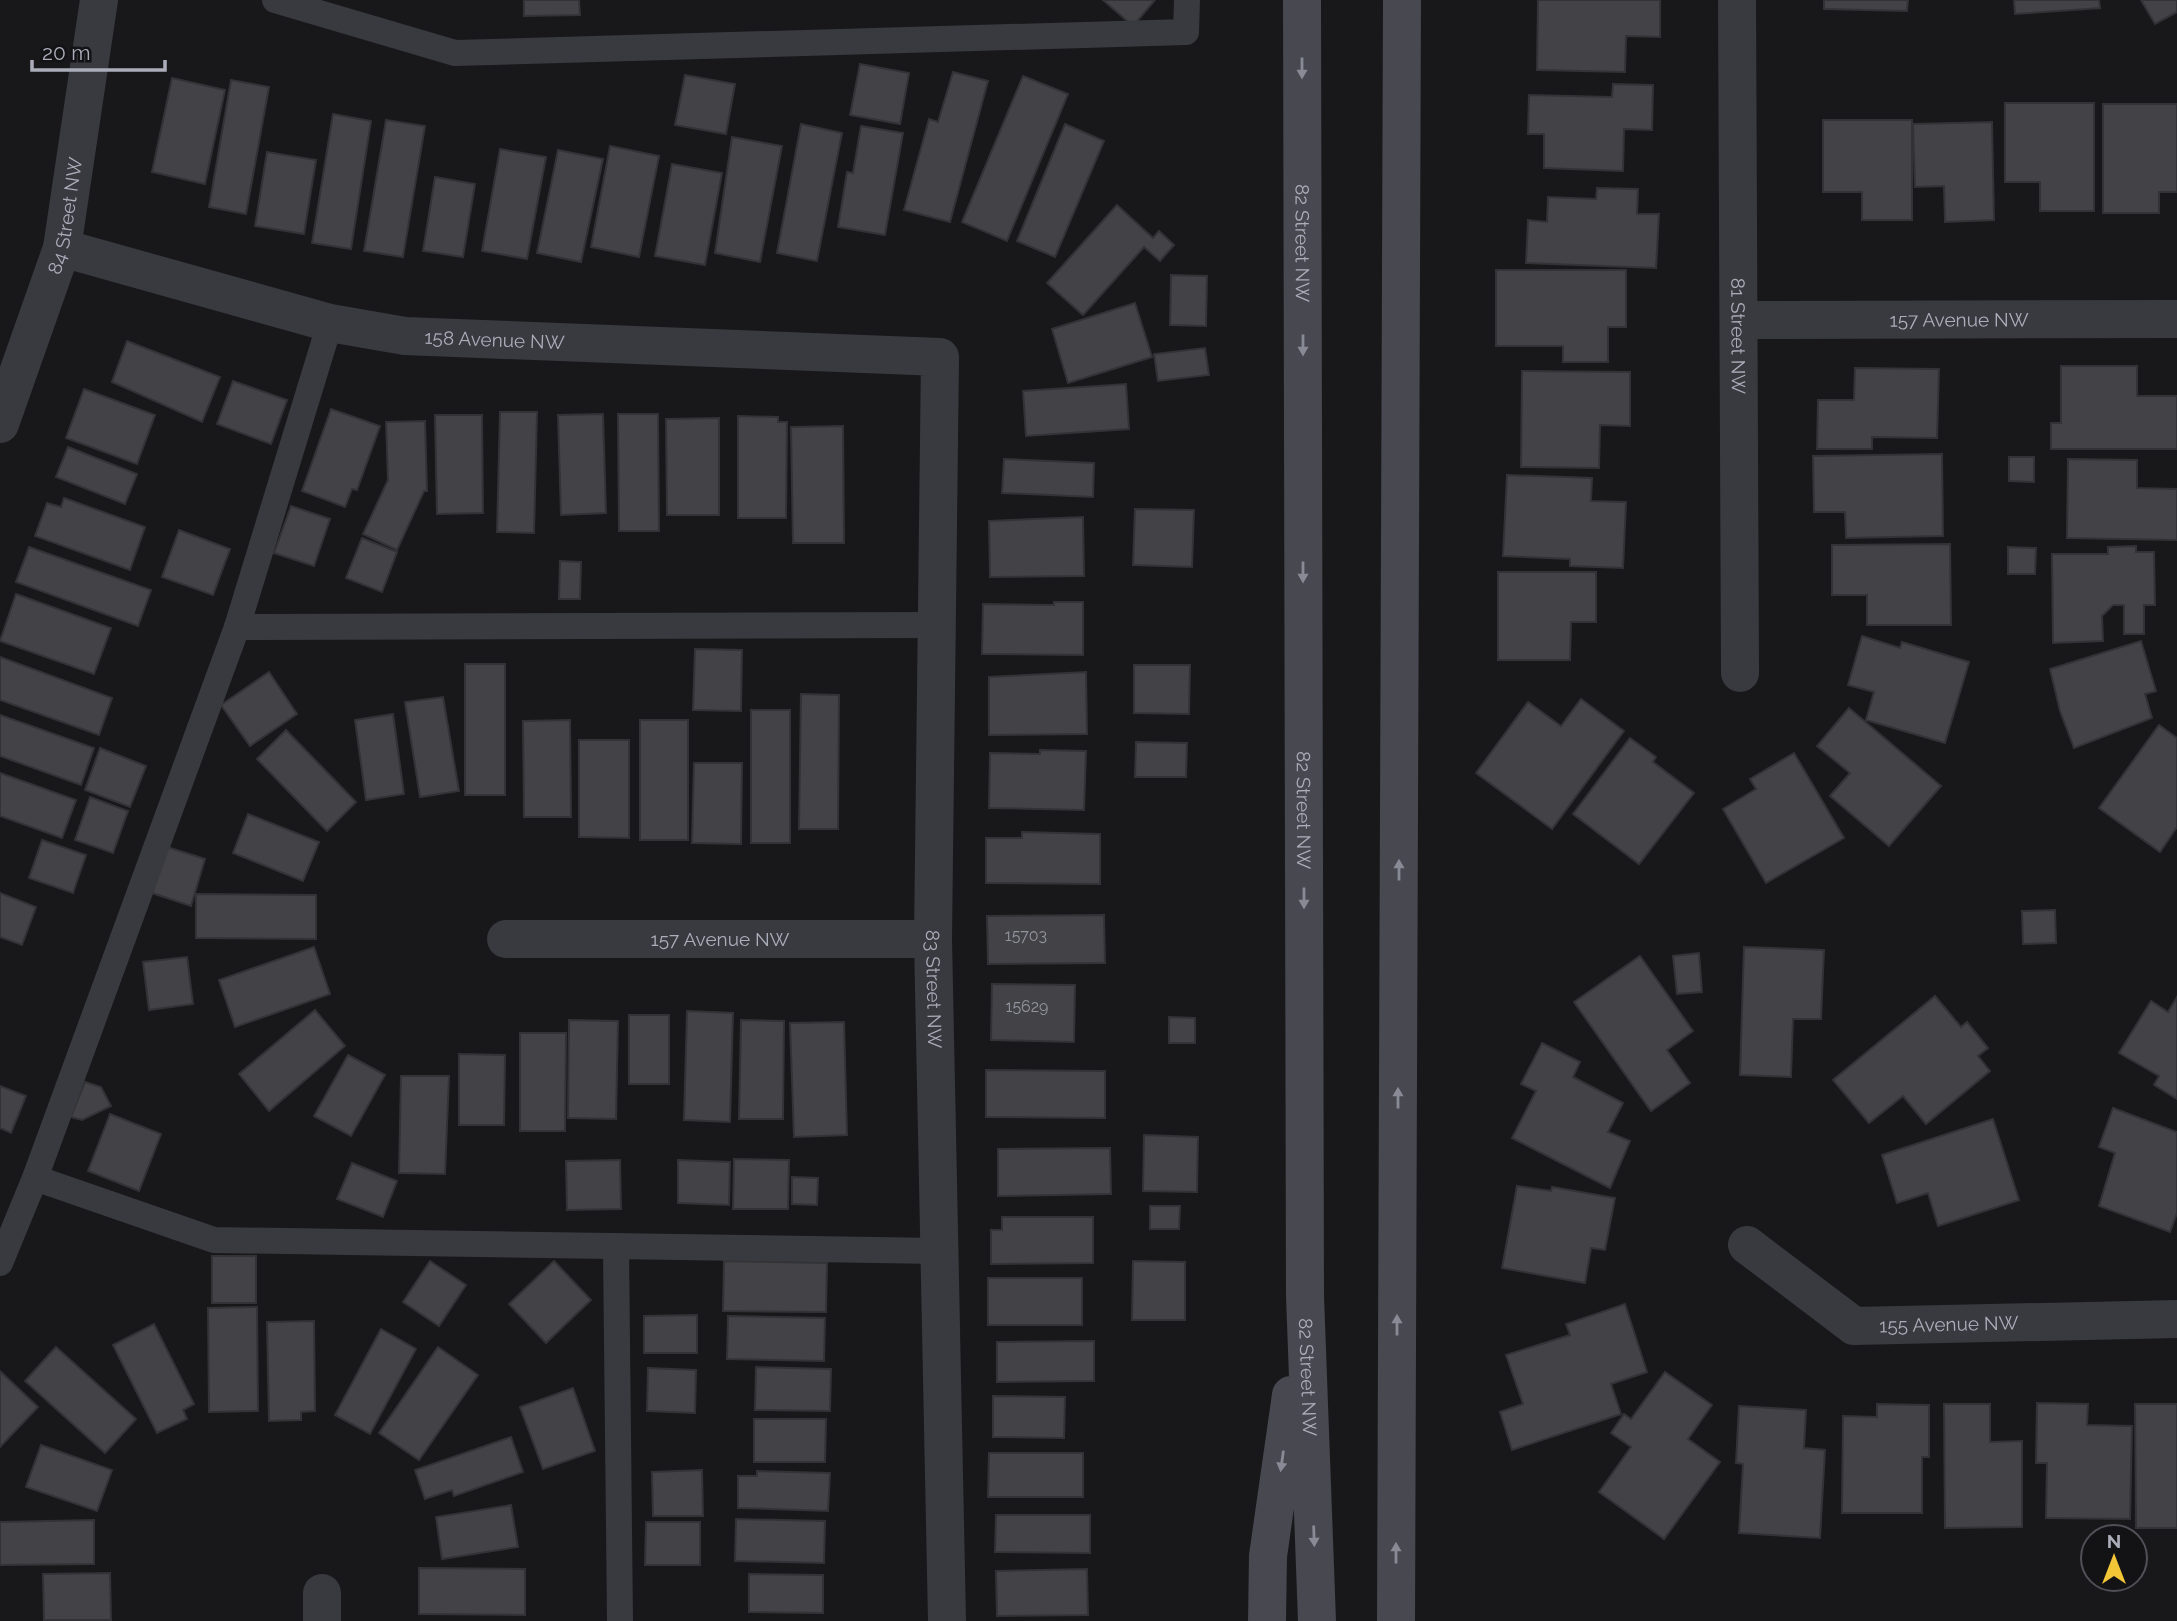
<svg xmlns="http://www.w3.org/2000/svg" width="2177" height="1621" viewBox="0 0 2177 1621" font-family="Raleway,sans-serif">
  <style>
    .building { fill: #434347; stroke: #333236; stroke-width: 2 }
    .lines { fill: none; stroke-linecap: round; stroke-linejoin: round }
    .service { stroke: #393a40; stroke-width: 26 }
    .minor { stroke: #393a40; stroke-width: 38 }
    .tertiary { stroke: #393a40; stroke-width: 38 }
    .secondary { stroke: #474850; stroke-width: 38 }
    .oneway { fill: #888a95 }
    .labels { text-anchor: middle; stroke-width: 5; stroke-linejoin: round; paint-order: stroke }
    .number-label { font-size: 16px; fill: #91939d }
    .street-label { font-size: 19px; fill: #abaeba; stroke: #131316 }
  </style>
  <rect width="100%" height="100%" fill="#18181a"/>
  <g class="building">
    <polygon points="524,0 579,0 580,15 524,16"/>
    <polygon points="1103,0 1155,0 1133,26"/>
    <polygon points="1538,0 1660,0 1660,37 1626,36 1625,72 1537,70"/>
    <polygon points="1824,0 1908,0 1907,11 1824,9"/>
    <polygon points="2014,0 2099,0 2100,8 2015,14"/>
    <polygon points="2141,0 2177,0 2177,12 2155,24"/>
    <polygon points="860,64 909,73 900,124 850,115"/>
    <polygon points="953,72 988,81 950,222 904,210 929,119 938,122"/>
    <polygon points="685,75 735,84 726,134 675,125"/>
    <polygon points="1023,76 1068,94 1007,241 962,222"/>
    <polygon points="172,78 225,90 205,184 152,172"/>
    <polygon points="231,80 269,87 246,214 209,207"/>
    <polygon points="1613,84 1653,85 1652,130 1624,129 1623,171 1544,168 1544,134 1528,134 1529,95 1612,97"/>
    <polygon points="2005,103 2094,103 2094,211 2040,211 2040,182 2005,182"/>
    <polygon points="2103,104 2177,104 2177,192 2159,192 2159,213 2103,213"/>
    <polygon points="333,114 371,121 351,249 312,243"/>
    <polygon points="386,120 425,126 403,257 364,251"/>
    <polygon points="1823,120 1912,120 1912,220 1862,220 1862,192 1823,192"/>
    <polygon points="1992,122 1994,220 1945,222 1944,186 1915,187 1913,124"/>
    <polygon points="801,124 842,133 817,261 777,253"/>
    <polygon points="1065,124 1104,141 1055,257 1017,241"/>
    <polygon points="861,126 903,133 885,235 838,227 847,172 853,173"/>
    <polygon points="732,137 782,146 760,262 715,253"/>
    <polygon points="610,146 659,156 639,257 591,247"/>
    <polygon points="500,149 546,157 527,259 482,251"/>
    <polygon points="558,150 603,159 581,262 537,253"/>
    <polygon points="267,152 316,160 304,234 255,226"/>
    <polygon points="672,164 722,173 705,265 655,256"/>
    <polygon points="435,177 475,184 463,257 423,251"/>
    <polygon points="1597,188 1638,189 1637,214 1659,214 1656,268 1526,263 1528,220 1547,222 1548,197 1596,199"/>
    <polygon points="1117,205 1153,238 1159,231 1174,245 1160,261 1144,247 1083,315 1047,283"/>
    <polygon points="1496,270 1626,270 1626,327 1608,327 1608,362 1563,362 1563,346 1496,346"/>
    <polygon points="1171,275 1207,276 1206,326 1170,325"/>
    <polygon points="1135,303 1152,357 1068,383 1052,329"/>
    <polygon points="127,341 220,377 202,422 112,382"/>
    <polygon points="1205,348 1209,375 1158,381 1154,354"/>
    <polygon points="2061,366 2137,366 2137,396 2177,396 2177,449 2051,449 2051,423 2061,423"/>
    <polygon points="1855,368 1939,369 1937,438 1872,437 1872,449 1817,449 1818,400 1854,400"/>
    <polygon points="1522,371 1630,372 1630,426 1600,425 1599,468 1521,467"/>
    <polygon points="233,381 287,400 271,444 217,424"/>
    <polygon points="1126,384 1129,429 1026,436 1023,391"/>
    <polygon points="84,389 155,415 137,464 66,438"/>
    <polygon points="331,409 380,426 357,490 352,489 345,507 302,491"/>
    <polygon points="500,412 537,412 534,533 497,532"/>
    <polygon points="603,414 606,513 561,515 558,415"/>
    <polygon points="618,414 658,414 659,531 619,531"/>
    <polygon points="435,415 482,415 483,513 437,514"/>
    <polygon points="738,416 778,417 778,422 787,422 786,518 738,518"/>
    <polygon points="719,418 719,515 667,515 666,419"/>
    <polygon points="425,421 427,491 424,491 397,550 363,534 388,480 386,422"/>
    <polygon points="843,426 844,543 793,543 791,427"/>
    <polygon points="68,447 137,474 125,504 56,477"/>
    <polygon points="1942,454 1943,536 1846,538 1845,512 1814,512 1813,456"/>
    <polygon points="2009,457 2034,457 2034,482 2009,481"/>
    <polygon points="1004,459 1094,463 1093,497 1002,493"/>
    <polygon points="2068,459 2137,460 2137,488 2177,489 2177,540 2067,538"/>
    <polygon points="1507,475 1592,478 1591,501 1626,502 1623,568 1570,566 1570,559 1503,556"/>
    <polygon points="64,498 145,527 130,570 35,536 47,503 61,507"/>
    <polygon points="291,506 330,519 314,566 274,553"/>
    <polygon points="1135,509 1194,510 1192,567 1133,565"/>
    <polygon points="1083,517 1084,576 990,577 989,521"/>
    <polygon points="179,530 230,549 213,595 162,577"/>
    <polygon points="362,538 397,552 382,592 346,578"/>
    <polygon points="1950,544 1951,625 1867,625 1867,595 1832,595 1832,545"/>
    <polygon points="2136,546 2136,552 2154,552 2155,605 2144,605 2144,634 2124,634 2124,605 2113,605 2102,616 2103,641 2053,643 2052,554 2108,554 2108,547"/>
    <polygon points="29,547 151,590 138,626 16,582"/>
    <polygon points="2008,547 2036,548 2035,574 2008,574"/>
    <polygon points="560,561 581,562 580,599 559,599"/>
    <polygon points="1498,572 1596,572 1596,622 1571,622 1570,660 1498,660"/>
    <polygon points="16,594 111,628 94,674 0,641"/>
    <polygon points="1054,602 1083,602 1083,655 982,654 983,604 1054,605"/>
    <polygon points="1862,636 1900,648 1902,642 1969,662 1945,743 1866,720 1874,692 1848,685"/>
    <polygon points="2141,641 2156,691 2145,694 2152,718 2074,748 2060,711 2050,669"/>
    <polygon points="695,649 742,650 741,711 693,710"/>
    <polygon points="0,657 112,698 99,735 0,700"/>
    <rect x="465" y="664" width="40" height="131"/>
    <polygon points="1134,665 1190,665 1189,714 1134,713"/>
    <polygon points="269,672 297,714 250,746 221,705"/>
    <polygon points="1086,672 1087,734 989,735 989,677"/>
    <polygon points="801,694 839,695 838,829 799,829"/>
    <polygon points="443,697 459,791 420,797 405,702"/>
    <polygon points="1581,699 1624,731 1552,829 1476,773 1528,702 1561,726"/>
    <polygon points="1849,708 1941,786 1889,846 1830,796 1850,773 1817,746"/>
    <rect x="751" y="710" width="39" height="133"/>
    <polygon points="393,714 404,794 366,800 355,720"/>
    <polygon points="0,715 94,748 81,785 0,756"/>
    <polygon points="570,720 571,817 524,817 523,721"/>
    <rect x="640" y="720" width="48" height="120"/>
    <polygon points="2159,725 2177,738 2177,827 2160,852 2099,808"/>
    <polygon points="286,730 356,802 327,831 257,759"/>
    <polygon points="1630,738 1656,757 1653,762 1694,793 1639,864 1573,814"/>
    <polygon points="579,740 629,740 629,838 579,837"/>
    <polygon points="1136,742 1187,743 1186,777 1135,777"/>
    <polygon points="100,748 146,766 130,807 85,790"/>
    <polygon points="1040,750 1086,751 1084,810 989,808 990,753 1040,754"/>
    <polygon points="1794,753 1844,838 1766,883 1723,809 1756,789 1750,779"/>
    <polygon points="694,763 742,763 741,844 692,843"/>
    <polygon points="0,773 76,800 62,838 0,816"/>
    <polygon points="90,797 128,811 113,853 75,840"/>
    <polygon points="248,814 319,842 303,881 233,853"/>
    <polygon points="1022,832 1100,834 1100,884 986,883 986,838 1022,838"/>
    <polygon points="42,840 86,855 73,893 29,878"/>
    <polygon points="167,847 205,859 191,906 152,893"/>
    <polygon points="0,893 36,907 22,945 0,937"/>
    <polygon points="196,894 316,895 316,939 196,938"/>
    <polygon points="2055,910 2056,943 2023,944 2022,911"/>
    <polygon points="1104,915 1105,963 988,964 987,916"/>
    <polygon points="314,947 330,994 235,1027 219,980"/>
    <polygon points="1744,947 1824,950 1821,1019 1793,1019 1791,1077 1740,1075"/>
    <polygon points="1699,953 1702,992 1677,994 1673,956"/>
    <polygon points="1640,956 1693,1031 1667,1050 1690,1083 1651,1111 1574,1002"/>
    <polygon points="187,957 193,1004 149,1010 143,962"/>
    <polygon points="992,984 1075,985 1074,1042 991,1040"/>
    <polygon points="1935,996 1961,1027 1967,1022 1988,1048 1978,1056 1990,1071 1926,1124 1903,1096 1869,1123 1833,1080"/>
    <polygon points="2177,997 2177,1099 2154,1085 2159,1076 2119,1053 2151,1001 2168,1012"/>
    <polygon points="315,1010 345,1046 269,1111 239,1074"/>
    <polygon points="687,1011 733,1013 730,1122 684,1120"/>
    <rect x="629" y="1015" width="40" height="69"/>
    <polygon points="1169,1017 1195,1018 1195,1043 1169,1043"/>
    <polygon points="569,1020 618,1021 616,1119 568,1118"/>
    <polygon points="741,1020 784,1021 783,1119 739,1119"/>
    <polygon points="844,1022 847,1135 794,1137 790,1023"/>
    <polygon points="520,1033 566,1033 565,1131 520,1131"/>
    <polygon points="1542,1043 1580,1062 1573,1077 1623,1103 1608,1132 1630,1141 1610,1188 1512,1138 1536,1091 1521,1084"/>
    <polygon points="459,1054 505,1055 504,1125 459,1125"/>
    <polygon points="348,1055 385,1075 351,1136 314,1116"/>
    <polygon points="986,1070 1105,1071 1105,1118 986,1117"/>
    <polygon points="401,1076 449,1076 445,1174 399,1173"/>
    <polygon points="85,1082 101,1087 111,1106 82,1120 71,1117"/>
    <polygon points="0,1086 26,1096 11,1133 0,1128"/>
    <polygon points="2113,1108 2177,1132 2177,1213 2170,1232 2099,1206 2115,1153 2099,1147"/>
    <polygon points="110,1114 161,1134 139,1191 88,1171"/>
    <polygon points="1993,1119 2019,1200 1938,1226 1928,1193 1897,1203 1882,1155"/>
    <polygon points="1144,1135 1198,1137 1197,1192 1143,1191"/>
    <polygon points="1110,1148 1111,1194 998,1196 998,1149"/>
    <polygon points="734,1159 789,1160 788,1209 733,1209"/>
    <polygon points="620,1160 621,1209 567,1210 566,1161"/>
    <polygon points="678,1160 730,1162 729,1205 678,1203"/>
    <polygon points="352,1163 397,1181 383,1217 337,1199"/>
    <polygon points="792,1177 818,1178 817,1205 792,1204"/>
    <polygon points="1517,1186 1551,1191 1552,1187 1615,1198 1605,1250 1591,1248 1585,1283 1502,1268"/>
    <polygon points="1150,1206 1180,1206 1179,1229 1150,1229"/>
    <polygon points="1002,1217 1093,1217 1093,1263 991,1264 991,1230 1002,1230"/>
    <rect x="212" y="1256" width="44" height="47"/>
    <polygon points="430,1261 466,1285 439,1326 403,1302"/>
    <polygon points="554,1261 591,1300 546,1343 509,1304"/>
    <polygon points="724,1261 827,1263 826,1312 723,1311"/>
    <polygon points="1133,1261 1185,1262 1185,1320 1132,1320"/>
    <rect x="988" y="1278" width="94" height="47"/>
    <polygon points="1625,1304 1647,1372 1611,1384 1621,1414 1512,1450 1500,1412 1523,1404 1506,1355 1570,1335 1566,1324"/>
    <polygon points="257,1307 258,1411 209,1412 208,1308"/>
    <polygon points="697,1315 697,1353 644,1353 644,1316"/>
    <polygon points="728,1316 825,1318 824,1361 727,1359"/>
    <polygon points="314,1321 315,1411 301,1412 301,1420 269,1421 267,1322"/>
    <polygon points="154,1324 194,1404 183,1410 187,1419 157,1433 113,1345"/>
    <polygon points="381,1329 416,1349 370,1434 335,1415"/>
    <polygon points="1094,1341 1094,1381 997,1382 997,1342"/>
    <polygon points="56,1347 136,1419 105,1453 25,1381"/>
    <polygon points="438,1347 478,1375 419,1460 379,1433"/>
    <polygon points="756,1367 831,1369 830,1411 755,1410"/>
    <polygon points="648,1368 696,1370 695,1413 647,1411"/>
    <polygon points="0,1371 38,1407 0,1447"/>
    <polygon points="1665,1372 1712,1405 1688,1439 1720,1462 1664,1539 1599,1492 1631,1447 1611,1433 1624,1414 1631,1419"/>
    <polygon points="573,1388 595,1451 543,1469 520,1407"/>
    <polygon points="993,1396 1065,1397 1064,1438 993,1437"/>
    <polygon points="2037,1403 2088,1404 2087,1425 2132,1426 2130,1519 2046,1518 2047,1463 2036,1463"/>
    <polygon points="1877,1404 1929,1405 1929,1457 1922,1457 1922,1513 1842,1513 1843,1416 1877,1417"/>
    <polygon points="1944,1404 1990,1404 1990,1442 2022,1441 2022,1527 1945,1528"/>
    <polygon points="2135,1404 2177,1404 2177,1528 2136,1528"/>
    <polygon points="1739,1406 1806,1410 1804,1448 1825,1450 1820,1538 1739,1533 1743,1464 1736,1463"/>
    <polygon points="754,1419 826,1419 825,1462 754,1462"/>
    <polygon points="511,1437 523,1472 454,1496 452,1490 425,1499 415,1470"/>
    <polygon points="41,1445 112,1470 97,1511 26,1487"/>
    <polygon points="989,1453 1083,1453 1083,1497 988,1497"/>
    <polygon points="702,1470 703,1516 653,1516 652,1472"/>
    <polygon points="757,1471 830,1473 828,1511 738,1508 738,1476 757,1476"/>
    <polygon points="511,1505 518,1547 442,1559 436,1517"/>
    <polygon points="996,1515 1090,1515 1090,1553 995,1552"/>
    <polygon points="736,1519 825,1521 824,1563 735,1561"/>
    <polygon points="94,1520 94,1564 0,1565 0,1522"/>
    <polygon points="646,1522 700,1522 700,1565 645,1565"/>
    <polygon points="419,1568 525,1569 525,1615 419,1614"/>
    <polygon points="1087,1569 1088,1615 997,1616 996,1571"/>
    <polygon points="110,1573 111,1620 44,1620 43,1574"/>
    <polygon points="749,1574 823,1575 823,1613 749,1612"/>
  </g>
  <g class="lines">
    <g class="service">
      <polyline points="275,0 455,53 1186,32 1187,0"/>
      <polyline points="237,627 937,625"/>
      <polyline points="35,1178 214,1240 940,1251"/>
      <polyline points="616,1248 620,1621"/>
      <polyline points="0,1263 35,1178 237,627 330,323"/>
    </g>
    <g class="minor">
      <path id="s1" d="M1737,0L1740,673"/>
      <path id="s2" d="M62,248L330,323L405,336L940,357L933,939L947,1621"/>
      <path id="s3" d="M1740,320L2177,319"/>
      <path id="s4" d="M506,939H933"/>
      <path id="s5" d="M1747,1245L1854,1326L2177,1319"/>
      <polyline points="322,1593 322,1621"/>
    </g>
    <path class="tertiary" id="s6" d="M0,424L62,248L99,0"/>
    <g class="secondary">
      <path id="s7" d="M1302,0L1305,1296L1317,1621"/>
      <polyline points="1267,1621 1268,1556 1291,1395"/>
      <polyline points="1396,1621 1402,0"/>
    </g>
  </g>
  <defs><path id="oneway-solid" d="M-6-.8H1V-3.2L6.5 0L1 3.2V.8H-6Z" transform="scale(1.75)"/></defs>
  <g class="oneway">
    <use href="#oneway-solid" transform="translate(1302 68) rotate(90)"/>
    <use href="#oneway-solid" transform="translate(1303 345) rotate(90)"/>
    <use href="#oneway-solid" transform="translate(1303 572) rotate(90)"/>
    <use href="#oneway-solid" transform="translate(1399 870) rotate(-90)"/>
    <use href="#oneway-solid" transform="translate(1304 898) rotate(90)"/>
    <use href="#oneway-solid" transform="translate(1398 1098) rotate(-90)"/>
    <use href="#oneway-solid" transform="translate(1397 1325) rotate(-90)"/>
    <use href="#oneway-solid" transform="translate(1282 1461) rotate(98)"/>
    <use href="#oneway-solid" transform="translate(1314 1536) rotate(88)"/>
    <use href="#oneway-solid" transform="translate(1396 1553) rotate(-90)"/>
  </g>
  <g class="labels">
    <g class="number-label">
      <text x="1026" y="941">15703</text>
      <text x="1027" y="1012">15629</text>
    </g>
    <g class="street-label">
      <text dy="7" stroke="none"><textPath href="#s6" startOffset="219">84 Street NW</textPath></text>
      <text dy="7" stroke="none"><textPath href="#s7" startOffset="243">82 Street NW</textPath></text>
      <text dy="7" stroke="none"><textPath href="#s3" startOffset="219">157 Avenue NW</textPath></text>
      <text dy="7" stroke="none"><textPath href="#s1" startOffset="336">81 Street NW</textPath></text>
      <text dy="7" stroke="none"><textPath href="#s2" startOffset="444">158 Avenue NW</textPath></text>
      <text dy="7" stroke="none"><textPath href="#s7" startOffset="810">82 Street NW</textPath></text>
      <text dy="7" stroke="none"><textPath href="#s4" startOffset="214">157 Avenue NW</textPath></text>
      <text dy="7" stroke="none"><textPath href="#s2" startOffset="1522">83 Street NW</textPath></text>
      <text dy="7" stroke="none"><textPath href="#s5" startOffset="229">155 Avenue NW</textPath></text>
      <text dy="7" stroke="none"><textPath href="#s7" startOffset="1377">82 Street NW</textPath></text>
    </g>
  </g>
  <g transform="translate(2114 1558)"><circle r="33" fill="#131316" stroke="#505158" stroke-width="2"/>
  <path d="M0-5L12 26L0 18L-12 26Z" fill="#f3c638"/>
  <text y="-10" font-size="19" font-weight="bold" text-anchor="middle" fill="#abaeba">N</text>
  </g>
  <path d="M32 60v10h133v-10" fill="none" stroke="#abaeba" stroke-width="3.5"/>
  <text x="42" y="60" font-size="21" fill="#abaeba" stroke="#131316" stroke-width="5" paint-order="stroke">20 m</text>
</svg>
